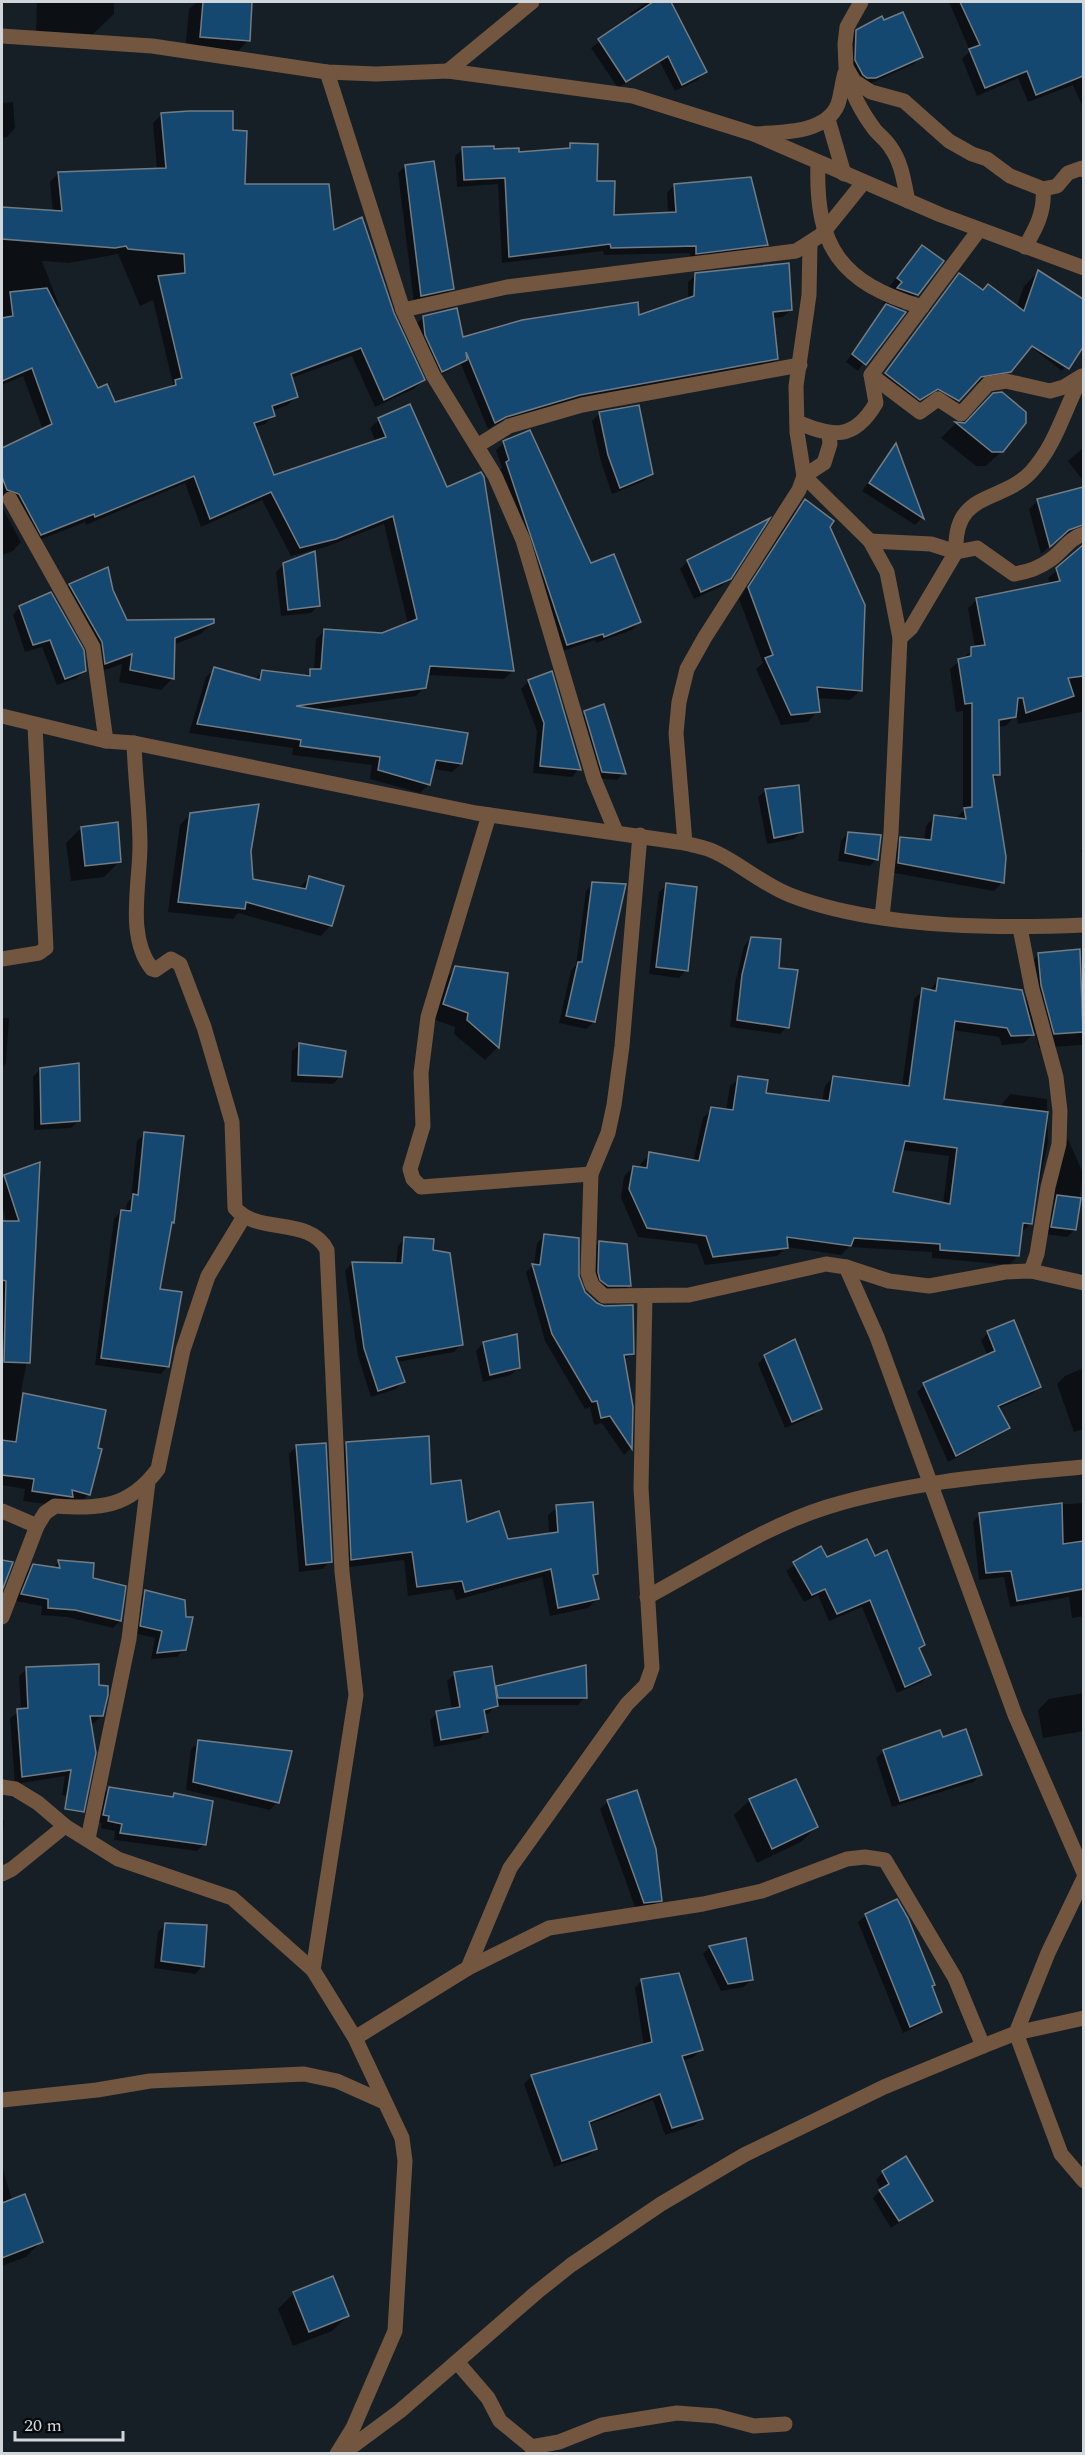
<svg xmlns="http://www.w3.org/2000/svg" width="1085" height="2455" viewBox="0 0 1085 2455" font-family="Spectral,serif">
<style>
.shadow{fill:#0007;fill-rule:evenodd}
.building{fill:#144871;stroke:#727c84;stroke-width:1.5;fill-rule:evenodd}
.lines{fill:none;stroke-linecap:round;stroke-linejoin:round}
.minor{stroke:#725640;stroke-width:15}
</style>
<rect width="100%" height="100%" fill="#171f26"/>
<g class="shadow">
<polygon points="37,2 114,2 114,14 91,36 36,35"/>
<polygon points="197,2 250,2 249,40 234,55 185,52 189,9"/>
<polygon points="647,2 669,2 705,72 698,80 675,91 660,62 618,88 591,48 632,18 630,14"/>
<polygon points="949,2 1051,2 1055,9 1072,2 1084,2 1084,110 1073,85 1028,102 1018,78 977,96 962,59 970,51"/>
<polygon points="882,18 921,57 914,64 867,85 849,68 851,36 859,28"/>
<polygon points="13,102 15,128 7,137 2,138 2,103"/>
<path d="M 161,115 L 231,132 L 243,185 L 333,232 L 392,314 L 423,380 L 414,389 L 375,407 L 352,356 L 291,378 L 297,396 L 288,405 L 272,411 L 274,415 L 265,424 L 254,427 L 273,477 L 376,442 L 370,428 L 379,420 L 409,406 L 513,671 L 504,679 L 427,675 L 425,687 L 416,696 L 317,710 L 461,764 L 452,772 L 433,769 L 429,784 L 420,793 L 370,779 L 372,765 L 292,755 L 293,748 L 189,733 L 206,677 L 215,668 L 254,680 L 262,672 L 304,677 L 314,670 L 316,639 L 325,630 L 383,634 L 408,624 L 384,524 L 326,547 L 291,556 L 262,500 L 201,527 L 185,483 L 86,525 L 85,522 L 32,543 L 10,503 L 2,498 L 2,450 L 43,430 L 23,376 L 2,385 L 2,208 L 53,212 L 50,182 L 58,173 L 157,170 L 153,123 ZM 118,254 L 140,306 L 153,300 L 173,384 L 168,389 L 115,404 L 97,390 L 56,309 L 59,305 L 42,261 L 69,263 Z"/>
<polygon points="571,145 613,216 668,214 667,193 674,185 767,244 759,251 689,260 690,253 604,255 603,251 502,263 498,184 457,187 455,156 463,149 518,153 566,150"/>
<polygon points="405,166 452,288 445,296 414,303 398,173"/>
<polygon points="922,247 917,294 900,311 858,371 846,362 887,305 883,304 888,297 883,294"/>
<polygon points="1038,272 1084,301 1084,345 1062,371 1030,346 1002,379 973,384 951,408 930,396 912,406 878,381 960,275 1013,317 1024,286"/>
<polygon points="696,275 791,310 783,317 772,318 776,359 769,366 571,402 497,424 488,429 461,364 435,378 416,324 424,317 462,338 638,317 688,300 688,282"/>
<polygon points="600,413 651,474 644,481 612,494 601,462 592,421"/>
<polygon points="956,423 965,424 1002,451 986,466 976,466 941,438"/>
<polygon points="530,432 590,565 639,622 632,630 596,643 595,640 560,652 499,470 502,468 496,450 504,443"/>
<polygon points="895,445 922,518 915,525 862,491"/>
<polygon points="1084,447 1084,482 1068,461"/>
<polygon points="1084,488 1084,540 1071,533 1058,539 1041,554 1029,509 1038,500"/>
<polygon points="804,502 828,527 861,690 850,700 816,698 818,711 808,722 781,725 756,669 763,663 739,599 794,512"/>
<polygon points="2,507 21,542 13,551 2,555"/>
<polygon points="1084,547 1084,716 1082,712 1018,724 1016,715 1006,726 998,727 998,775 992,781 1003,882 994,891 889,872 892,848 901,839 924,841 926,826 935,816 956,819 963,811 963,711 956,712 950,669 975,648 968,608 977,599 1050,585 1048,578"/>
<polygon points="688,561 730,578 722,586 694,599 680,569"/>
<polygon points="284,564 318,606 311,613 281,616 276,572"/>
<polygon points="70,585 111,590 126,622 213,622 201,634 173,645 173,678 161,690 119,682 122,664 94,674 90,654 58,597"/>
<polygon points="20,607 85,670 77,678 57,685 42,647 25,652 13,615"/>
<polygon points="529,681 579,769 572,777 533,773 537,731 521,689"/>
<polygon points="585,713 624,773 617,780 595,778 577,720"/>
<polygon points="766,790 802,831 794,839 767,844 758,797"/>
<polygon points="190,814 250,851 251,880 298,889 309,878 331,925 321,936 238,913 233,919 168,912 180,825"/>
<polygon points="81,828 120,861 104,877 71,881 66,843"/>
<polygon points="848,833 877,859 870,866 838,861 841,841"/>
<polygon points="1084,848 1084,864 1081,850"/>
<polygon points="593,883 594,1022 586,1029 559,1023 571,971 576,965 586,891"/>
<polygon points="667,885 686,970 679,978 649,974 659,892"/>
<polygon points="751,938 777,969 787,1027 780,1034 730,1027 735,984 744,946"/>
<path d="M 1079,951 L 1084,991 L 1084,1043 L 1081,1045 L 1039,1048 L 1035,1032 L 1024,1043 L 1002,1045 L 999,1037 L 952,1030 L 943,1098 L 1001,1106 L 1010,1094 L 1047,1099 L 1048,1142 L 1031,1223 L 1022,1232 L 1018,1256 L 1009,1265 L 932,1258 L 932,1252 L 849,1247 L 841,1255 L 787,1247 L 777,1256 L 705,1265 L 697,1244 L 638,1237 L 621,1198 L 624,1176 L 633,1167 L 640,1168 L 641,1163 L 650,1154 L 693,1162 L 703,1118 L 712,1109 L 726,1111 L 730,1086 L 739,1078 L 764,1094 L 822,1102 L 825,1086 L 833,1077 L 902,1086 L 914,999 L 923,990 L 929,991 L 938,980 L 1027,1007 L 1024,969 L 1039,954 ZM 902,1150 L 949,1156 L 943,1204 L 891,1194 Z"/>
<polygon points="456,968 506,975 498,1047 485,1060 454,1034 455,1027 430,1018 442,982"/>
<polygon points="2,1018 9,1018 6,1063 2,1068"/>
<polygon points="300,1044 340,1077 333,1084 291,1082 292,1051"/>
<polygon points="40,1069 78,1121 71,1128 34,1130 33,1077"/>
<polygon points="144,1134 183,1138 172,1222 170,1225 158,1290 168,1366 161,1374 95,1365 114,1219 121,1211 125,1212 127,1203 131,1199 137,1141"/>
<polygon points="1068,1139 1083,1173 1075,1230 1067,1237 1045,1234 1062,1146"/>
<polygon points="38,1164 29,1350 21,1392 105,1411 89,1494 79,1504 62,1506 23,1501 25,1489 2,1485 2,1223 7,1223 2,1207 2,1179"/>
<polygon points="544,1236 577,1276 584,1293 597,1304 633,1353 623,1361 631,1407 631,1448 624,1455 602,1423 594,1425 590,1407 585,1409 545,1341 526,1272 534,1265 537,1243"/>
<polygon points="405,1239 432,1252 461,1344 454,1352 397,1362 403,1382 396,1389 371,1397 358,1356 345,1271 352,1263 396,1265 398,1246"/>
<polygon points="599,1242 629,1285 622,1293 600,1293 591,1280 592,1250"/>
<polygon points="988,1333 1040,1387 1032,1394 998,1409 1008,1427 1000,1435 948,1462 917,1392 924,1385 988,1357 981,1340"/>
<polygon points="483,1343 518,1368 511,1375 483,1382 476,1351"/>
<polygon points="765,1356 821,1408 813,1416 785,1428 758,1364"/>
<polygon points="1084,1368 1084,1429 1074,1432 1057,1384 1065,1376"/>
<polygon points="346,1443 429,1486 465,1524 507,1541 549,1535 548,1515 557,1507 597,1574 592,1578 597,1599 588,1608 550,1616 542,1577 456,1600 453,1589 408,1596 404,1560 343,1568 337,1452"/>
<polygon points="296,1447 330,1561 323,1569 299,1572 289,1454"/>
<polygon points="1084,1503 1084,1616 1072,1618 1069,1597 1010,1607 1004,1577 979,1580 973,1522 980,1514 1033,1508 1036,1506"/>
<polygon points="820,1548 827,1559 923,1644 918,1650 929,1675 922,1682 897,1693 862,1607 829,1621 818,1595 804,1602 786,1571"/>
<polygon points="59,1562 91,1579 120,1621 113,1628 67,1617 41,1615 42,1606 15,1601 26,1574 33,1566 52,1569"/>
<polygon points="145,1592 184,1649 177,1657 151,1659 155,1638 134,1633 138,1599"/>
<polygon points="26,1669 98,1687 102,1715 94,1723 89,1723 79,1799 62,1795 65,1776 15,1784 10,1718 21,1710 19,1676"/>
<polygon points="455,1674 494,1691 497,1687 585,1697 578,1705 496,1705 489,1713 484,1715 487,1732 479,1739 434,1747 430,1720 437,1713 452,1710 447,1681"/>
<polygon points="1084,1693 1084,1731 1043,1738 1038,1710 1049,1699"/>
<polygon points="199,1742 277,1802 270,1810 186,1790 191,1749"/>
<polygon points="884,1751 980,1775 973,1782 892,1807 876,1758"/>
<polygon points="109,1788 171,1798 174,1795 204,1844 197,1851 114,1840 115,1831 101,1828 102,1823 96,1822 102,1796"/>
<polygon points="750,1800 816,1827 801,1842 757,1863 734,1815"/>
<polygon points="608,1802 660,1900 653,1907 636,1910 600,1809"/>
<polygon points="2,1820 4,1820 2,1847"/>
<polygon points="866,1915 933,1985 931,1987 941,2012 933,2019 903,2033 858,1922"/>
<polygon points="166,1924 203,1966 195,1974 154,1968 158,1932"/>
<polygon points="710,1947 752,1979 744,1987 721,1991 703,1954"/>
<polygon points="642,1980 701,2049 694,2057 682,2061 702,2118 694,2126 665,2135 653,2100 588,2125 596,2149 588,2156 554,2167 524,2084 532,2076 644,2046 635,1988"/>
<polygon points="2,2166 12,2200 41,2242 26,2257 2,2266"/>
<polygon points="883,2172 932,2200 891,2228 873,2198 881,2190 876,2180"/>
<polygon points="294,2293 348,2316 332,2331 293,2346 278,2309"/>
</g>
<g class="building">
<polygon points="203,2 252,2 250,41 200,37"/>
<polygon points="653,2 671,2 707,72 682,85 668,56 626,82 598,39"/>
<polygon points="960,2 1083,2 1083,76 1036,95 1027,71 985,88 969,49 980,45"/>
<polygon points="903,12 923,57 876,78 867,78 863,75 855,60 856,30 882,16 884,20"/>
<polygon points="189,111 233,111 233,130 247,131 245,184 329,184 334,230 362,217 394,313 425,380 384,400 361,348 291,374 298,397 272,406 275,416 254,423 274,475 386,437 378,418 410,404 447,487 481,472 484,477 514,671 430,666 426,688 296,706 468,733 462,764 436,760 430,785 378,770 380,757 300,746 301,740 197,724 214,667 260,680 262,670 310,676 310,669 321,669 324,629 382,633 417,619 393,516 336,539 300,548 271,492 210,519 194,476 95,517 94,514 41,535 19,494 7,490 2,477 2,448 52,424 32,368 2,381 2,318 13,316 10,292 47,288 98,388 107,384 115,402 176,385 175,380 182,378 158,276 185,273 184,254 128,249 126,246 115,248 2,239 2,207 62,211 58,172 166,168 161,113"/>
<polygon points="570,143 598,144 597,181 615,181 614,215 676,212 674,184 751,177 768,245 696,254 696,246 611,248 610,244 509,257 505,178 464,180 462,147 494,146 494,149 519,148 519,152 570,148"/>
<polygon points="434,161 454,289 421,296 405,165"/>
<polygon points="922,245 944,261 918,295 897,288 902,282 897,278"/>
<polygon points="789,263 792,310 773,312 778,359 580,395 506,417 495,423 466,352 467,360 442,372 425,335 423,316 457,308 463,337 522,320 638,302 639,315 694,296 695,273"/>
<polygon points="1038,270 1083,299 1083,347 1069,369 1032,346 1011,372 981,377 959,401 938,389 920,400 885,373 959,273 983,290 988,284 1024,311"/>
<polygon points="886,304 906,312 866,365 852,354"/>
<polygon points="1002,392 1026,412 1026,423 1003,452 992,452 955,422 965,423 993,393"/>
<polygon points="639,405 653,474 620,488 608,455 599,412"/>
<polygon points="530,430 591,563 614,554 641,622 604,637 603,634 567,645 506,462 509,460 503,441"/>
<polygon points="896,443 924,519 869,483"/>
<polygon points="1083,487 1083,525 1069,530 1050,547 1037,499"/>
<polygon points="805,499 834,521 830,527 865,605 862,691 817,687 820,712 791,715 765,658 773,655 748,587"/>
<polygon points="770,518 731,579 701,592 687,560"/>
<polygon points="1083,545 1083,676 1068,678 1074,696 1026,713 1023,698 1018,698 1016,717 999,720 1000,775 993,775 1006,857 1004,883 898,863 900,837 931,840 934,815 966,819 964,808 972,807 972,703 965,704 958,659 971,656 971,647 985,645 976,598 1060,581 1056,568"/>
<polygon points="315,551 320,606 288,610 283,563"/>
<polygon points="108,567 113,590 127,620 214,619 214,623 175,638 174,679 130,670 132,654 105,664 102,642 69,584"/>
<polygon points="51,592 84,650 86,671 65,679 50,640 33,645 19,606"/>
<polygon points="552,671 581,770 540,766 544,723 528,680"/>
<polygon points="604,704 626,774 602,772 584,711"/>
<polygon points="799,785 803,832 774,838 765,789"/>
<polygon points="259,804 251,851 253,879 306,889 309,876 344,886 332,926 246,902 245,909 178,902 190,813"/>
<polygon points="118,822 121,862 85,866 81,827"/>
<polygon points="848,832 881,835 878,860 845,853"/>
<polygon points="592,882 626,884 595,1022 566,1016 578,962 582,962"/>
<polygon points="666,883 697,887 688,971 656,967"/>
<polygon points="751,937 781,939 779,968 798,970 789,1028 737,1020 742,975"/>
<polygon points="1080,949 1083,1032 1054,1034 1041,985 1038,953"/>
<polygon points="455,966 508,973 499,1048 467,1020 468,1013 443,1004"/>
<path d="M 938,978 L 1022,990 L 1034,1035 L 1011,1036 L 1007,1028 L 955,1021 L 944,1099 L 1048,1112 L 1032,1224 L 1023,1223 L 1019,1256 L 940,1250 L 940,1244 L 854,1238 L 851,1246 L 787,1237 L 788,1248 L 713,1257 L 706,1236 L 647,1228 L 629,1189 L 633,1166 L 647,1168 L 649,1152 L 699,1161 L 711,1107 L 733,1110 L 738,1076 L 768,1080 L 766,1093 L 829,1101 L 833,1076 L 909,1086 L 922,988 L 936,991 ZM 905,1141 L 957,1148 L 950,1204 L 893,1192 Z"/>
<polygon points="299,1043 346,1051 342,1077 298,1075"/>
<polygon points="79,1063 80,1121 41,1124 40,1068"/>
<polygon points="144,1132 184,1136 174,1223 172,1222 160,1289 182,1292 169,1367 101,1358 121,1210 131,1211 133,1194 138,1195"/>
<polygon points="40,1162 30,1363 4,1362 6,1281 2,1280 2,1221 19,1221 4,1175"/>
<polygon points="1057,1195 1081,1198 1076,1230 1051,1227"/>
<polygon points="544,1234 579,1238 579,1276 585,1292 597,1303 604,1306 633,1305 634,1354 624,1355 633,1407 632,1449 610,1416 601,1418 597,1401 592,1402 552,1334 532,1264 540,1265"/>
<polygon points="404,1237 434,1239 433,1250 450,1253 463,1345 396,1357 405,1382 378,1391 364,1348 352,1262 402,1263"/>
<polygon points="599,1241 627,1244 631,1286 608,1286 600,1280 598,1272"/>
<polygon points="1014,1320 1041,1387 998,1406 1010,1428 956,1456 923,1383 995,1351 987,1331"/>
<polygon points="517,1334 520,1368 490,1375 483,1342"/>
<polygon points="795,1339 822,1409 792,1422 764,1355"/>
<polygon points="23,1393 106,1410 98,1448 102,1449 90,1495 72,1490 73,1497 32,1491 34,1479 2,1475 2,1440 16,1442"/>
<polygon points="429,1436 431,1484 461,1480 467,1522 499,1511 508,1539 558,1532 556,1505 593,1502 598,1574 593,1575 599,1599 558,1608 551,1569 465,1592 462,1581 417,1587 412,1552 351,1560 346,1442"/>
<polygon points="326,1443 332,1562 306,1565 296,1445"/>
<polygon points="1062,1503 1063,1544 1083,1541 1083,1589 1017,1601 1011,1571 986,1573 979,1513"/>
<polygon points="867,1539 875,1556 887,1550 925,1645 919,1648 931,1675 905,1687 870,1600 837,1614 825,1589 812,1595 793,1562 821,1546 827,1557"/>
<polygon points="2,1560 13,1562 2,1591"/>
<polygon points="58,1560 94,1563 93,1578 126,1586 121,1621 75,1610 48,1608 48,1599 21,1594 33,1564 60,1568"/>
<polygon points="145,1590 185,1600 186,1617 193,1617 186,1650 157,1653 162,1631 140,1626"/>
<polygon points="99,1664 99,1685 108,1686 108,1695 103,1716 90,1716 96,1753 84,1812 65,1809 71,1770 22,1777 17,1709 28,1708 26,1667"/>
<polygon points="586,1665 587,1698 498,1698 496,1686"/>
<polygon points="492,1666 498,1706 484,1710 488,1732 441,1740 436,1711 460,1707 454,1672"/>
<polygon points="966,1729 982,1775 900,1801 883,1750 940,1730 943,1737"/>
<polygon points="198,1740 292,1751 279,1803 193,1782"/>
<polygon points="796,1779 818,1827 772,1849 749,1799"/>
<polygon points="109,1787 173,1797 174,1793 213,1801 206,1845 120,1833 122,1824 108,1821 109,1816 103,1815"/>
<polygon points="637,1790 656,1849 662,1901 644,1903 607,1800"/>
<polygon points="897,1899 908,1918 935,1985 932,1986 942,2012 910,2027 865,1914"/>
<polygon points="165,1923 207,1925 204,1967 161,1961"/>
<polygon points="746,1938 753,1980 728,1984 709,1946"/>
<polygon points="679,1973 703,2050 682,2056 703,2119 672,2128 660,2094 589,2122 597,2149 562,2161 531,2075 652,2042 641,1979"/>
<polygon points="906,2156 933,2201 899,2221 879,2190 889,2184 882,2171"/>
<polygon points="25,2194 43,2242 2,2258 2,2203"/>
<polygon points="333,2276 349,2316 309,2332 293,2292"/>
</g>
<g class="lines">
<g class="minor">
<polyline points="861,2 847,27 845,44 846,67 854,81 871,92 904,101 949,141 972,154 987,159 1010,176 1043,189 1057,186 1068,173 1082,168 1084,170"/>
<polyline points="2,36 152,46 327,72 376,74 448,71 633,96 754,134 941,215 1084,268"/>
<polyline points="448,71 532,2"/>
<polyline points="327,72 403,310 433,375 495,476 523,540 594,779 616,832"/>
<path d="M 848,76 C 852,95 863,114 875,130 C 880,136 887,141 891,148 C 902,163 904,183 908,201"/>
<polyline points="828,119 844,174"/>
<path d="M 754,134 C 781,132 826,134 838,104 C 841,95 842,83 845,73"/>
<path d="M 818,163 C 815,246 840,283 922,307"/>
<polyline points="979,230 871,375 920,412 938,399 961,414 988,384 1006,381 1050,391 1064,387 1082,376"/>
<path d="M 1025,247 C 1036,228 1045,212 1043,189"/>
<polyline points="403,310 507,287 796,251 821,235 863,183"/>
<path d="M 1081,378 C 1064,410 1056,445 1031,472 C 1001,504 953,490 956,552 L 977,548 L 1014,574 C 1028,572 1039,568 1050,560 C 1062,552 1070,537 1084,534"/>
<path d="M 797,422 C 832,437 854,441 876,403 L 871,375"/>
<polyline points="829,434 830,444 824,463 804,476 870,541 887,572 900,638 891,833 882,917"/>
<polyline points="477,446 509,426 582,405 800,365"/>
<polyline points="10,499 93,647 106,741"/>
<polyline points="870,541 931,544 956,552 911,628 900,638"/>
<path d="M 2,716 L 106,741 L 134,743 L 476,813 L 685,843 C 694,846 706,847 715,852 C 741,864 762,884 790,895 C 874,928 994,929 1084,925"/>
<path d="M 134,743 C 135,777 140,812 140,846 C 140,883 126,937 152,969 L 155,970 L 171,959 L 180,964 L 204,1027 L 232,1122 L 235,1208 C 257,1235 310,1216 327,1250 L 342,1572 L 356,1695 L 313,1970"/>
<polyline points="489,815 428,1017 421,1073 423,1126 410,1169 413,1179 421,1187 591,1174"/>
<polyline points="640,835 622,1046 614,1105 608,1133 591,1174 588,1273 592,1285 604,1296 689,1295 826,1264 846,1267 877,1337 1015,1715 1084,1873"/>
<polyline points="685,843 676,733 679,702 687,669 705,637 799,490 804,476 797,432 796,386 809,295 810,244"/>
<polyline points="1020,928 1032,989 1056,1077 1060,1111 1059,1144 1048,1187 1037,1254 1031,1271"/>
<polyline points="2,959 39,953 46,948 35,726"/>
<polyline points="846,1267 889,1281 929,1286 1005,1272 1031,1271 1084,1283"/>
<polyline points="2,1511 37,1526"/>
<path d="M 647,1597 C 705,1566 764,1527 827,1507 C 912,1481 996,1475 1084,1467"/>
<path d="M 2,1617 L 37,1526 L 45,1513 L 55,1506 C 100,1509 129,1508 158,1469 L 183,1350 L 208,1276 L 243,1218"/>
<polyline points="2,1787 15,1789 38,1803 65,1826 118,1859 232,1898 313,1970 355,2038 402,2138 405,2161 395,2331 353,2428 337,2454"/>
<polyline points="88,1839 129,1639 148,1482"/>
<polyline points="2,1874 12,1869 65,1826"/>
<polyline points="1084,1878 1048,1953 1016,2033 1061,2154 1084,2181"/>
<polyline points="468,1968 510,1868 627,1704 646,1685 652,1668 641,1488 645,1296"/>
<polyline points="355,2038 468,1968 549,1928 703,1904 762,1891 847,1859 865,1857 885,1860 955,1978 983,2046"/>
<polyline points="2,2100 97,2090 150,2081 304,2074 337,2081 384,2102"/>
<polyline points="457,2362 488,2398 500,2421 538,2452"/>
<polyline points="531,2447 559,2442 602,2425 677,2413 716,2416 754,2426 785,2424"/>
<polyline points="342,2454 400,2411 537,2292 571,2265 661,2204 744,2155 884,2087 983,2046 1016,2033 1084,2018"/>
</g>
</g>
<rect width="1085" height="2455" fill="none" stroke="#d1d6db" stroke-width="6"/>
<path d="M15 2431v9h108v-9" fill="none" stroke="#d1d6db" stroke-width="3"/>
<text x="24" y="2431" font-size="18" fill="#d1d6db" stroke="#06090c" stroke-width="4.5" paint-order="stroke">20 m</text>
</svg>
